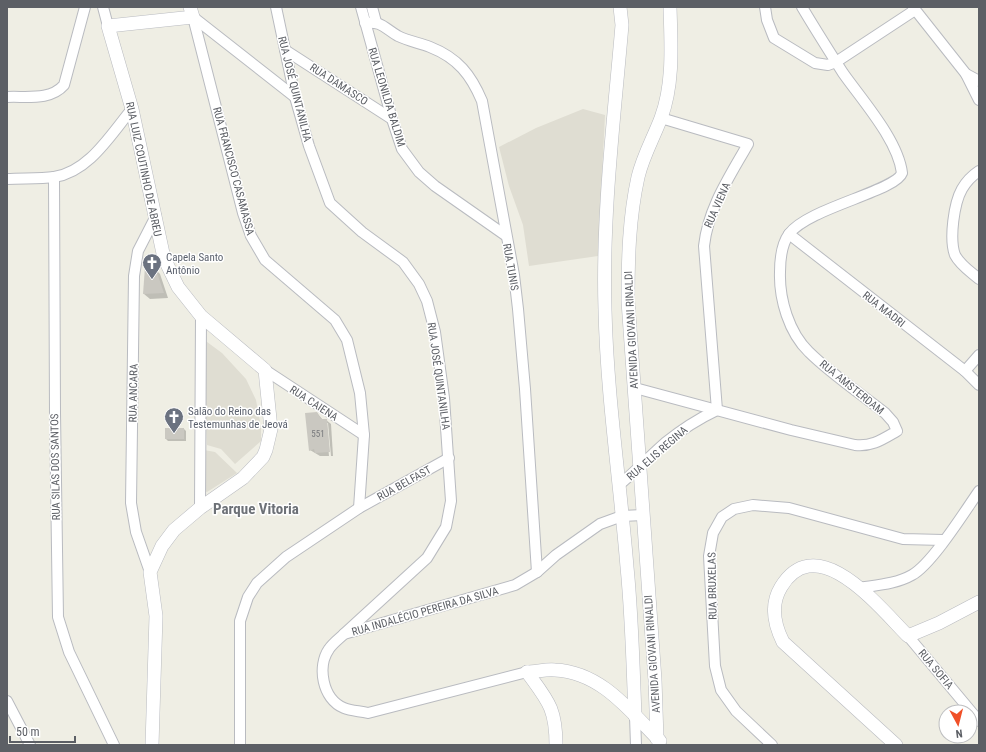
<svg xmlns="http://www.w3.org/2000/svg" width="986" height="752" viewBox="0 0 986 752" font-family="'Roboto Condensed',sans-serif">
<style>
.education{fill:#dfddd2}
.shadow{fill:#0003}
.building{fill:#cac8c1}
.lines{fill:none;stroke-linecap:round;stroke-linejoin:round}
.minor-casing{stroke:#b9bbc0;stroke-width:12}
.tertiary-casing{stroke:#b9bbc0;stroke-width:14}
.minor{stroke:#fff;stroke-width:10}
.tertiary{stroke:#fff;stroke-width:13}
.labels{text-anchor:middle;stroke-width:3;stroke-linejoin:round;paint-order:stroke}
.number-label{font-size:9px;fill:#78797c}
.street-label{font-size:11px;fill:#5c5f65;stroke:#fff}
.worship-label{font-size:11px;fill:#5b616d;stroke:#fff;text-anchor:start}
.district-label{font-size:15px;font-weight:bold;fill:#6d7177;stroke:#fff}
</style>
<rect width="100%" height="100%" fill="#efeee4"/>
<g class="education">
<polygon points="583,109 605,115 598,256 529,266 523,225 509,186 499,147 536,128"/>
<polygon points="203,339 222,353 246,379 256,400 261,427 261,441 235,464 221,449 207,445"/>
<polygon points="204,450 215,452 237,473 207,492 203,490"/>
</g>
<g class="shadow">
<polygon points="146,268 154,268 160,274 168,298 150,299 144,294"/>
<polygon points="317,413 323,420 326,420 331,424 333,456 331,456 328,423 326,423 329,456 320,456 310,450"/>
<polygon points="184,429 186,431 186,441 168,441 166,439"/>
</g>
<g class="building">
<polygon points="145,267 155,267 164,293 143,294"/>
<polygon points="317,412 321,419 327,419 330,452 315,453 314,449 309,451 305,413"/>
<rect x="165" y="428" width="19" height="11"/>
</g>
<g class="lines">
<defs>
<g id="minor">
<polyline points="103,7 108,26"/>
<polyline points="276,7 295,97 309,146 330,203 362,232 403,262 419,284 427,301 435,332 444,398 451,501 446,527 427,558 344,634"/>
<polyline points="361,7 392,119 402,149 419,172 435,186 505,235"/>
<polyline points="372,7 376,22"/>
<polyline points="765,7 767,20 774,38 815,63 828,65 836,62 915,10"/>
<polyline points="913,7 966,74 979,81"/>
<polyline points="193,17 243,213 251,236 265,260 335,320 347,340 360,393 364,435 359,508"/>
<polyline points="193,17 295,97"/>
<path d="M 365,23 C 382,21 384,28 398,36 C 408,41 420,43 430,47 C 458,58 471,75 482,101 L 514,275 L 518,309 L 525,389 L 537,572"/>
<polyline points="285,50 392,119"/>
<polyline points="966,74 979,100"/>
<path d="M 7,97 C 26,96 50,101 64,85 L 85,7"/>
<path d="M 661,118 L 748,144 C 730,176 708,208 704,246 L 717,410"/>
<path d="M 979,171 C 973,175 966,182 962,189 C 954,203 949,239 955,255 C 960,265 971,272 979,279"/>
<polyline points="54,177 55,413 58,617 69,652 114,745"/>
<path d="M 7,179 C 22,178 39,179 54,177 C 89,172 111,134 132,109"/>
<polyline points="789,234 965,371 979,385"/>
<polyline points="265,370 364,435"/>
<polyline points="965,371 979,355"/>
<path d="M 635,388 L 791,430 L 855,445 C 872,447 883,439 897,431 L 893,422 L 885,413 C 861,394 830,373 809,352 C 789,333 779,299 780,272 C 780,259 781,245 789,234 C 808,208 896,191 902,173 C 898,140 862,100 843,73 C 829,51 815,29 802,7"/>
<path d="M 619,485 C 635,472 649,457 665,443 C 681,430 698,419 717,410"/>
<polyline points="200,508 201,316"/>
<polyline points="150,572 136,532 131,503 134,276 138,251 156,216"/>
<path d="M 859,588 C 878,585 896,584 912,575 C 932,564 965,511 979,491"/>
<polyline points="908,636 979,721"/>
<path d="M 527,672 L 368,713 C 360,711 351,711 344,708 C 322,699 317,666 329,649 C 333,643 340,638 344,634 L 515,585 L 537,572 L 556,555 L 600,524 L 622,516 L 643,515"/>
<polyline points="7,701 30,745"/>
<polyline points="635,716 636,745"/>
<polyline points="240,745 240,621 248,597 257,583 286,557 359,508 449,458"/>
<polyline points="772,745 736,711 721,690 715,666 709,556 713,533 722,517 734,509 753,505 789,508 903,539 943,540"/>
</g>
<g id="tertiary">
<path d="M 620,7 L 622,25 C 614,119 602,215 605,310 C 607,396 620,481 627,567 C 632,617 633,666 635,716"/>
<path d="M 527,672 C 536,672 546,669 555,670 C 601,672 630,711 660,741"/>
<path d="M 527,672 C 548,701 556,708 556,745"/>
<path d="M 657,739 L 655,680 L 628,301 C 628,259 629,218 638,177 C 643,156 653,139 661,118 C 674,83 671,44 670,7"/>
<polyline points="152,745 156,616 150,572 162,546 174,530 200,508 243,478 263,457 266,450 271,429 265,370 201,316 178,287 164,258 132,109 108,26 193,17 190,7"/>
<path d="M 896,745 L 783,642 C 774,624 770,605 781,587 C 817,528 880,608 908,636 L 939,623 L 979,602"/>
</g>
</defs>
<use href="#minor" class="minor-casing"/>
<use href="#tertiary" class="tertiary-casing"/>
<use href="#minor" class="minor"/>
<use href="#tertiary" class="tertiary"/>
</g>
<defs>
<symbol id="church-pin" viewBox="-11 -11 22 30"><path d="M0 17L-7.5 6A9.5 9.5 0 1 1 7.5 6Z" fill="#6b7280" stroke="#fff"/><path d="M-1.2-6h2.4v3.5h3.3v2.4h-3.3V6h-2.4V-.1h-3.3v-2.4h3.3Z" fill="#fff"/></symbol>
</defs>
<g fill-rule="evenodd">
<use href="#church-pin" x="141" y="252" width="22" height="30"/>
<use href="#church-pin" x="163" y="406" width="22" height="30"/>
</g>
<g class="labels">
<g class="number-label">
<text x="318" y="437">551</text>
</g>
<g class="street-label">
<text transform="translate(339 84) rotate(33)" y="4">RUA DAMASCO</text>
<text transform="translate(295 89) rotate(76)" y="4">RUA JOSÉ QUINTANILHA</text>
<text transform="translate(387 97) rotate(73)" y="4">RUA LEONILDA BALDIM</text>
<text transform="translate(144 169) rotate(78)" y="4">RUA LUIZ COUTINHO DE ABREU</text>
<text transform="translate(234 171) rotate(75)" y="4">RUA FRANCISCO CASAMASSA</text>
<text transform="translate(717 205) rotate(-66)" y="4">RUA VIENA</text>
<text transform="translate(511 267) rotate(80)" y="4">RUA TUNIS</text>
<text transform="translate(884 309) rotate(38)" y="4">RUA MADRI</text>
<text transform="translate(631 330) rotate(-93)" y="4">AVENIDA GIOVANI RINALDI</text>
<text transform="translate(439 376) rotate(82)" y="4">RUA JOSÉ QUINTANILHA</text>
<text transform="translate(852 387) rotate(39)" y="4">RUA AMSTERDAM</text>
<text transform="translate(133 393) rotate(-89)" y="4">RUA ANCARA</text>
<text transform="translate(314 403) rotate(33)" y="4">RUA CAIENA</text>
<text transform="translate(657 453) rotate(-41)" y="4">RUA ELIS REGINA</text>
<text transform="translate(55 467) rotate(-91)" y="4">RUA SILAS DOS SANTOS</text>
<text transform="translate(404 483) rotate(-29)" y="4">RUA BELFAST</text>
<text transform="translate(712 586) rotate(-91)" y="4">RUA BRUXELAS</text>
<text transform="translate(425 611) rotate(-16)" y="4">RUA INDALÉCIO PEREIRA DA SILVA</text>
<text transform="translate(652 654) rotate(-94)" y="4">AVENIDA GIOVANI RINALDI</text>
<text transform="translate(936 669) rotate(50)" y="4">RUA SOFIA</text>
</g>
<g class="worship-label">
<text x="166" y="261">Capela Santo<tspan x="166" dy="13">Antônio</tspan></text>
<text x="188" y="415">Salão do Reino das<tspan x="188" dy="13">Testemunhas de Jeová</tspan></text>
</g>
<g class="district-label">
<text x="256" y="514">Parque Vitoria</text>
</g>
</g>
<rect width="986" height="752" fill="none" stroke="#5c5f65" stroke-width="16"/>
<g transform="translate(958 724) rotate(173)"><circle r="19" fill="#ffffff" stroke="#bebfc1"/>
<path d="M0-3L7 15L0 10L-7 15Z" fill="#f05028"/>
<text y="-6" font-size="11" font-weight="bold" text-anchor="middle" fill="#5c5f65">N</text>
</g>
<path d="M10 736v6h65v-6" fill="none" stroke="#5c5f65" stroke-width="2"/>
<text x="16" y="736" font-size="12" fill="#5c5f65" stroke="#ffffff" stroke-width="3" paint-order="stroke">50 m</text>
</svg>
